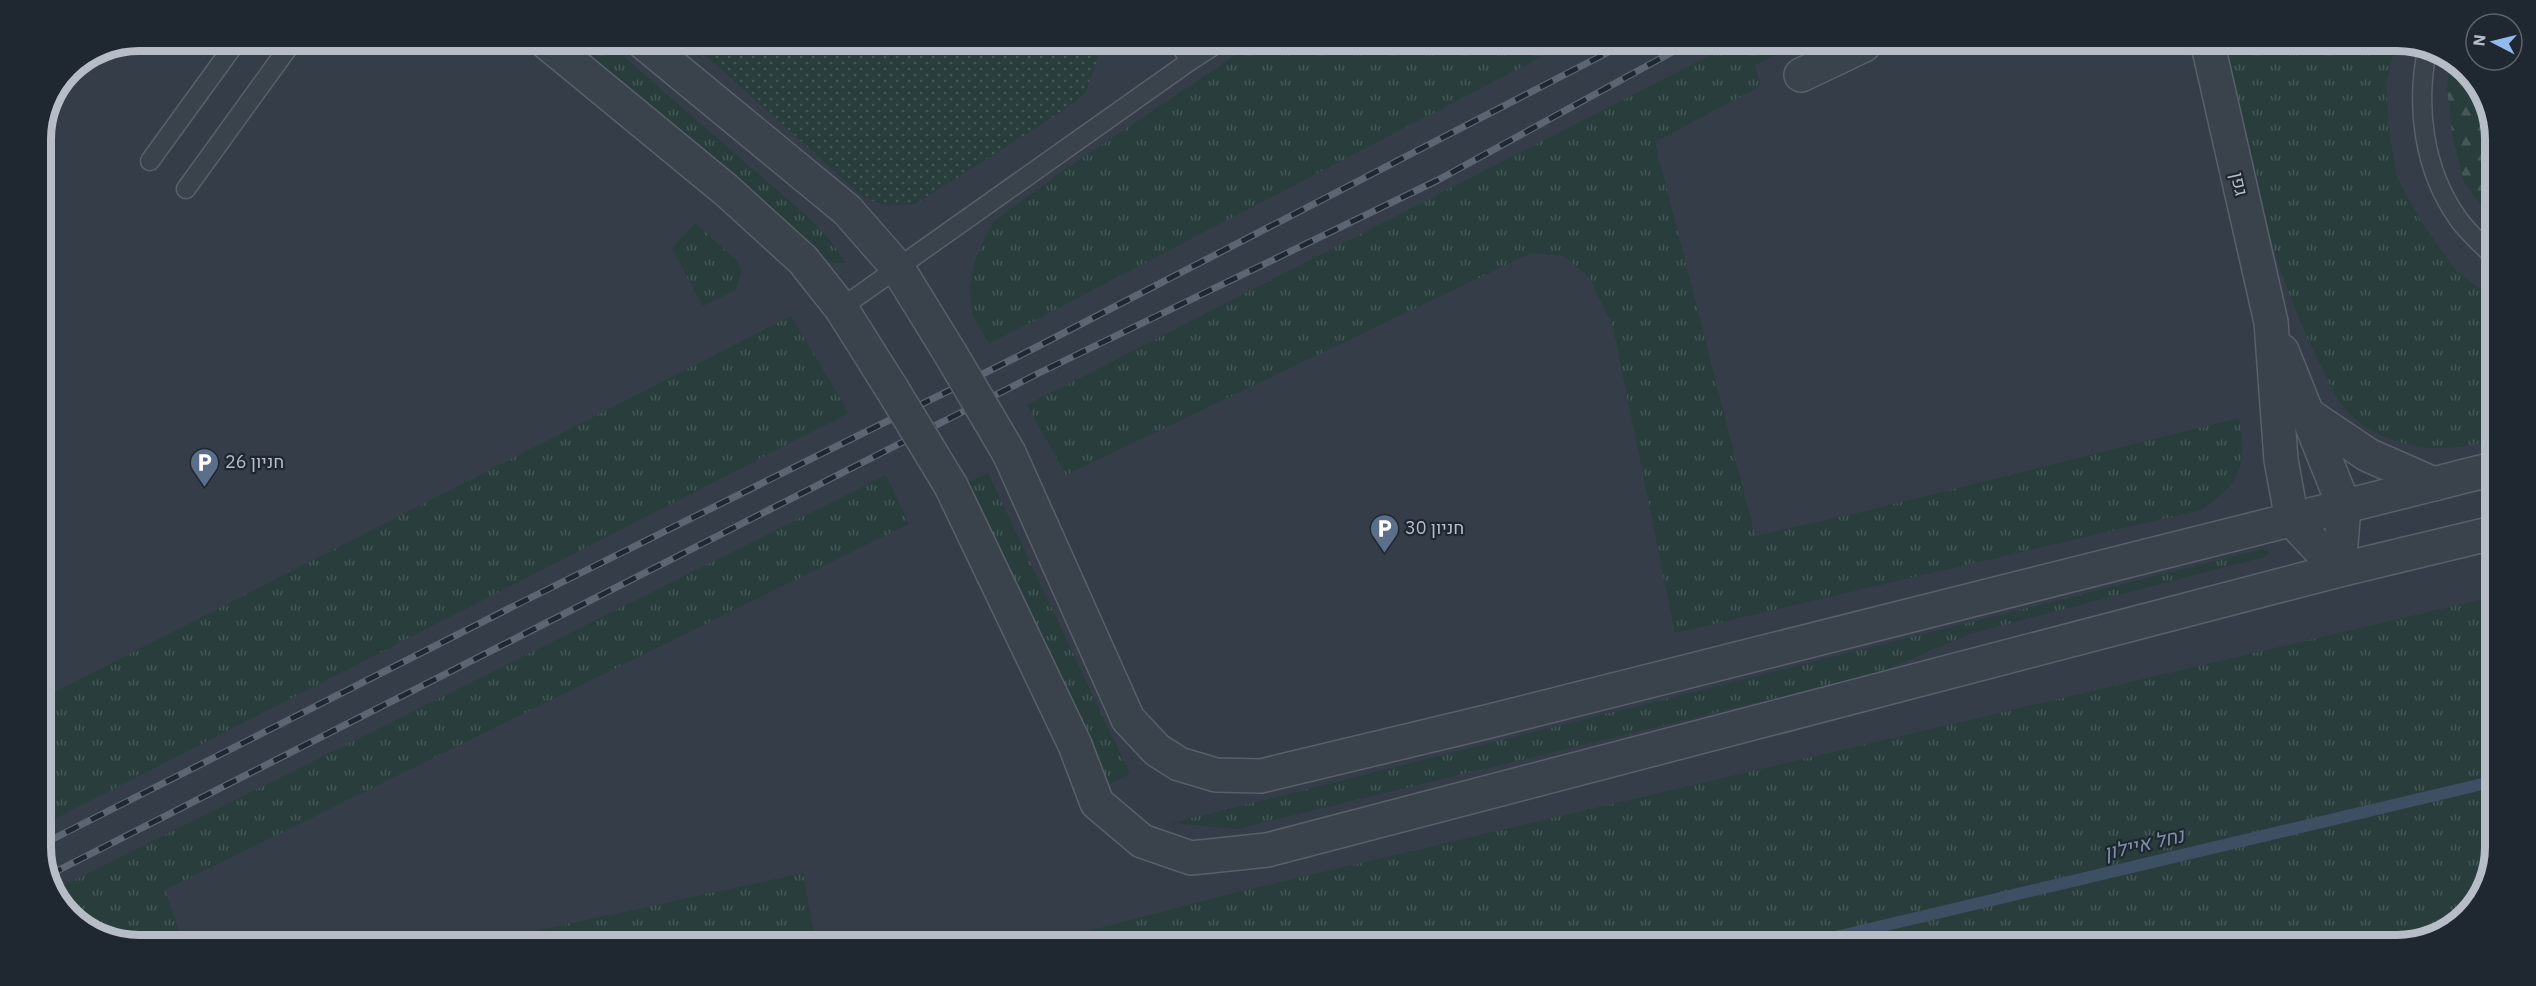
<svg xmlns="http://www.w3.org/2000/svg" width="2536" height="986" viewBox="0 0 2536 986" font-family="'IBM Plex Sans',Heebo,sans-serif">
<style>
.airport{fill:#343d48}
.grass{fill:url(#grass-tufts)}
.forest{fill:url(#forest-firs)}
.garden{fill:url(#garden-dots)}
.lines{fill:none;stroke-linecap:round;stroke-linejoin:round}
.stream{stroke:#3d4f62;stroke-width:12}
.service-casing{stroke:#58606a;stroke-width:21}
.minor-casing{stroke:#58606a;stroke-width:36}
.service{stroke:#3a424c;stroke-width:18}
.minor{stroke:#3a424c;stroke-width:33}
.rail-casing{stroke:#5c6672;stroke-width:7}
.rail{stroke:#1f2731;stroke-width:4.5;stroke-dasharray:14;stroke-linecap:butt}
.minor-bridge-casing{stroke:#58606a;stroke-width:36;stroke-linecap:butt}
.minor-bridge{stroke:#3a424c;stroke-width:33}
.labels{text-anchor:middle;stroke-width:4.5;stroke-linejoin:round;paint-order:stroke}
.street-label{font-size:18px;fill:#b6bdc7;stroke:#1f2731}
.poi-label{font-size:18px;fill:#b6bdc7;stroke:#1f2731;text-anchor:start}
.water-label{font-size:20px;font-style:italic;fill:#798fa7;stroke:#1f2731}
.rim{fill:none;stroke:#b6bdc7;stroke-width:8}
</style>
<defs>
<pattern id="grass-tufts" width="24" height="20" patternUnits="userSpaceOnUse" patternTransform="scale(1.5)"><rect width="24" height="20" fill="#293d3d"/><path d="M3 7l-1-3M5 7V3M7 7l1-3M15 17l-1-3M17 17v-4M19 17l1-3" fill="none" stroke="#465758"/></pattern>
<pattern id="forest-firs" width="22" height="20" patternUnits="userSpaceOnUse" patternTransform="scale(1.5)"><rect width="22" height="20" fill="#293d3d"/><path d="M5 1l3.5 6h-7zM16 11l3.5 6h-7z" fill="#465758"/></pattern>
<pattern id="garden-dots" width="8" height="8" patternUnits="userSpaceOnUse" patternTransform="scale(1.5)"><rect width="8" height="8" fill="#293d3d"/><path d="M2 2h.1M6 6h.1" fill="none" stroke="#465758" stroke-width="1.8" stroke-linecap="round"/></pattern>
</defs>
<rect width="100%" height="100%" fill="#26303b"/>
<polygon class="airport" points="139,41 2429,46 2475,79 2495,133 2491,685 1367,943 107,940 61,907 41,853 41,133 70,69"/>
<g class="grass">
<polygon points="556,41 607,42 809,218 830,240 846,263 835,263 818,254"/>
<polygon points="1254,43 1566,44 989,344 973,316 969,288 976,257 993,222 1064,170"/>
<path d="M 1732,44 L 1799,44 L 1755,65 L 1761,86 L 1655,142 L 1755,536 L 1866,511 L 2239,418 C 2247,467 2242,482 2201,510 L 1675,633 L 1613,327 L 1589,277 L 1563,256 L 1531,253 L 1066,475 L 1027,405 Z"/>
<path d="M 2221,45 L 2395,46 L 2386,83 L 2389,130 L 2397,177 L 2420,220 L 2456,271 L 2494,299 L 2493,441 C 2444,451 2412,454 2366,427 C 2344,415 2331,388 2321,366 C 2270,265 2246,155 2221,45 Z"/>
<polygon points="695,223 736,260 741,271 736,290 703,306 672,249"/>
<polygon points="791,316 849,413 41,826 41,699"/>
<polygon points="988,473 1130,774 1106,786 964,484"/>
<polygon points="886,475 909,524 165,890 182,940 107,940 61,907 55,890"/>
<polygon points="2267,548 2269,554 2264,557 1973,633 1878,673 1237,829 1172,823"/>
<polygon points="2492,597 2490,879 2457,925 2397,945 1046,942 1234,893"/>
<polygon points="803,873 816,942 490,941"/>
</g>
<polygon class="forest" points="2450,61 2475,79 2495,133 2495,225 2464,182 2452,134 2447,89"/>
<polygon class="garden" points="691,42 868,42 888,58 901,42 1100,43 1096,63 1086,92 1063,111 915,204 887,206 863,197"/>
<g class="lines">
<polyline class="stream" points="1806,944 2491,782"/>
<defs>
<g id="service">
<polyline points="1179,43 1190,61"/>
<path d="M 2428,46 C 2415,105 2423,170 2459,220 C 2468,233 2483,245 2494,257"/>
<polyline points="150,161 237,41"/>
<polyline points="186,189 293,41"/>
<polyline points="841,308 1190,61 1218,43"/>
</g>
<g id="minor">
<polyline points="545,41 726,190 803,260 841,308 892,389"/>
<polyline points="643,42 847,210 897,267 950,353"/>
<polyline points="2208,45 2271,322 2281,460 2292,520 2339,570"/>
<polyline points="1801,75 1864,45"/>
<polyline points="2282,351 2344,506 2339,570"/>
<polyline points="2307,414 2368,455 2434,484"/>
<polyline points="1009,453 1128,719 1157,750 1179,764 1216,775 1261,776 1486,722 2493,469"/>
<polyline points="951,486 1075,745 1097,803 1142,841 1191,858 1267,850 2339,570 2493,533"/>
</g>
</defs>
<use href="#service" class="service-casing"/>
<use href="#minor" class="minor-casing"/>
<use href="#service" class="service"/>
<use href="#minor" class="minor"/>
<defs>
<g id="rail">
<polyline points="41,845 516,605 1021,355 1624,44"/>
<polyline points="49,875 1039,373 1438,180 1687,44"/>
</g>
</defs>
<use href="#rail" class="rail-casing"/>
<use href="#rail" class="rail"/>
<defs>
<g id="minor-bridge">
<polyline points="950,353 1009,453"/>
<polyline points="892,389 951,486"/>
</g>
</defs>
<use href="#minor-bridge" class="minor-bridge-casing"/>
<use href="#minor-bridge" class="minor-bridge"/>
</g>
<defs>
<symbol id="parking-pin" viewBox="-11 -11 22 30"><path d="M0 17L-7.5 6A9.5 9.5 0 1 1 7.5 6Z" fill="#5c6f8a" stroke="#1f2731"/><path d="M-3.5-5.5H1a3.5 3.5 0 0 1 0 7H-1V5.5H-3.5ZM-1-3.4V-.6H.8a1.4 1.4 0 0 0 0-2.8Z" fill="#fff"/></symbol>
</defs>
<g fill-rule="evenodd">
<use href="#parking-pin" x="188" y="446" width="33" height="45"/>
<use href="#parking-pin" x="1368" y="512" width="33" height="45"/>
</g>
<g class="labels">
<g class="street-label">
<text transform="translate(2239 184) rotate(77)" y="6">גפן</text>
</g>
<g class="poi-label">
<text x="225" y="468">חניון 26</text>
<text x="1405" y="534">חניון 30</text>
</g>
<g class="water-label">
<text transform="translate(2144 844) rotate(-13)" y="7">נחל איילון</text>
</g>
</g>
<path d="M0 0H2536V986H0ZM139 51H2397A88 88 0 0 1 2485 139V847A88 88 0 0 1 2397 935H139A88 88 0 0 1 51 847V139A88 88 0 0 1 139 51Z" fill="#1f2731" fill-rule="evenodd"/>
<path class="rim" d="M139 51H2397A88 88 0 0 1 2485 139V847A88 88 0 0 1 2397 935H139A88 88 0 0 1 51 847V139A88 88 0 0 1 139 51Z"/>
<g transform="translate(2494 42) rotate(277)"><circle r="28" fill="#1f2731" stroke="#5b636d" stroke-width="1.5"/>
<path d="M0-4.5L10 22L0 15L-10 22Z" fill="#93baee"/>
<text y="-9" font-size="16" font-weight="bold" text-anchor="middle" fill="#b6bdc7">N</text>
</g>
</svg>
